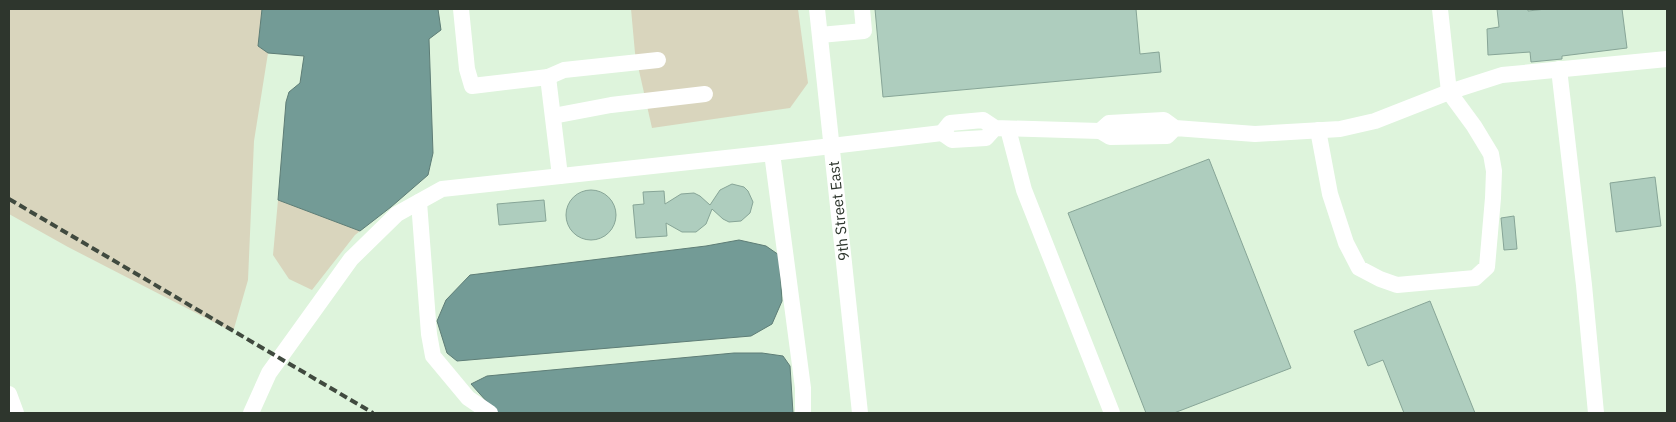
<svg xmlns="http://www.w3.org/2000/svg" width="1676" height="422" viewBox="0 0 1676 422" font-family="'IBM Plex Sans',sans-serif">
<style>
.green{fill:#d9d5bd}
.water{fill:#739b96;stroke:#5e7d76}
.building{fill:#aecdbe;stroke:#87a597}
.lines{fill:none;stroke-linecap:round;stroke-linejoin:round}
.minor{stroke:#fff;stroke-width:16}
.rail{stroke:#404a3f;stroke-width:4;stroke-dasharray:8 4;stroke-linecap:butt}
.labels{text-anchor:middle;stroke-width:4;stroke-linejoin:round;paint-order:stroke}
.street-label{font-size:15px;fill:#2e362d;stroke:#fff}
</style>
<rect width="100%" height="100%" fill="#def4dc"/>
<g class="green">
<polygon points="9,9 262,9 258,46 268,53 254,141 248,280 233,332 68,247 9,214"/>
<polygon points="631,9 798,9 808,83 790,108 652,128 635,53"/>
<polygon points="278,200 360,231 355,235 312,290 289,279 273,255"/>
</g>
<g class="water">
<polygon points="262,9 438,9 441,30 429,39 433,153 428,175 391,207 360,231 278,200 286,102 289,92 300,83 304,56 268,53 258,46"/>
<polygon points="739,240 766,246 779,255 782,301 772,324 751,336 457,361 447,353 437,321 446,300 470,275 706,246"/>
<polygon points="734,353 762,353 783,356 790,366 793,413 497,413 471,384 487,376"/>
</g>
<g class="building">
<polygon points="875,9 1136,9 1140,54 1159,52 1161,72 883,97"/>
<polygon points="1497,9 1528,9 1528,11 1546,9 1622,9 1627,48 1562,56 1562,59 1531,62 1530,52 1488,55 1487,29 1499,27"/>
<polygon points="1209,159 1291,368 1174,413 1146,413 1068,213"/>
<polygon points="1655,177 1661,226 1616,232 1610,183"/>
<polygon points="732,184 744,187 748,191 753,202 750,213 741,221 729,222 723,219 712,209 706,224 696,232 682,232 666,223 667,236 636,238 633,205 644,204 643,192 664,191 665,204 681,194 694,193 700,196 710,205 720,190"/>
<circle cx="591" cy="215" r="25"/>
<polygon points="544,200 546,221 499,225 497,204"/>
<polygon points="1514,216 1517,249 1504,250 1501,218"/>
<polygon points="1430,301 1475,413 1404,413 1383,360 1368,366 1354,331"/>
</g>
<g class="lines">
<g class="minor">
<polyline points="461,9 467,69 472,86 548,77 560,176"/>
<polyline points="817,9 860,413"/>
<polyline points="820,35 864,31 862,9"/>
<polyline points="1559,69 1584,285 1596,413"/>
<polyline points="548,77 564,70 658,60"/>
<polyline points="553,116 611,105 705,94"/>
<polyline points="995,128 986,138 952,140 942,133 950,123 983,120 995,128 1100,131"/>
<polyline points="1175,128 1167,136 1110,137 1100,131 1109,123 1164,120 1175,128 1255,134 1340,129 1375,121 1449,92 1502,75 1667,59"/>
<polyline points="1008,129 1024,190 1112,413"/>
<polyline points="1318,130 1330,194 1346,243 1359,268 1380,279 1397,285 1475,278 1487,267 1493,198 1494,171 1491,154 1474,126 1449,92 1440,9"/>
<polyline points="772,153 803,388 803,413"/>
<polyline points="419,202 429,334 433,356 468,398 490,413"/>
<polyline points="9,394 16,413"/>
<polyline points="251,413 269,373 351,259 397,214 442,189 772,153 942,133"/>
</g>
<polyline class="rail" points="9,199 373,413"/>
</g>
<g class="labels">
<g class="street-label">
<text transform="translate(839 211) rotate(-96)" y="5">9th Street East</text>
</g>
</g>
<rect width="1676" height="422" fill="none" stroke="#2e362d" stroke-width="20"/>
</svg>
